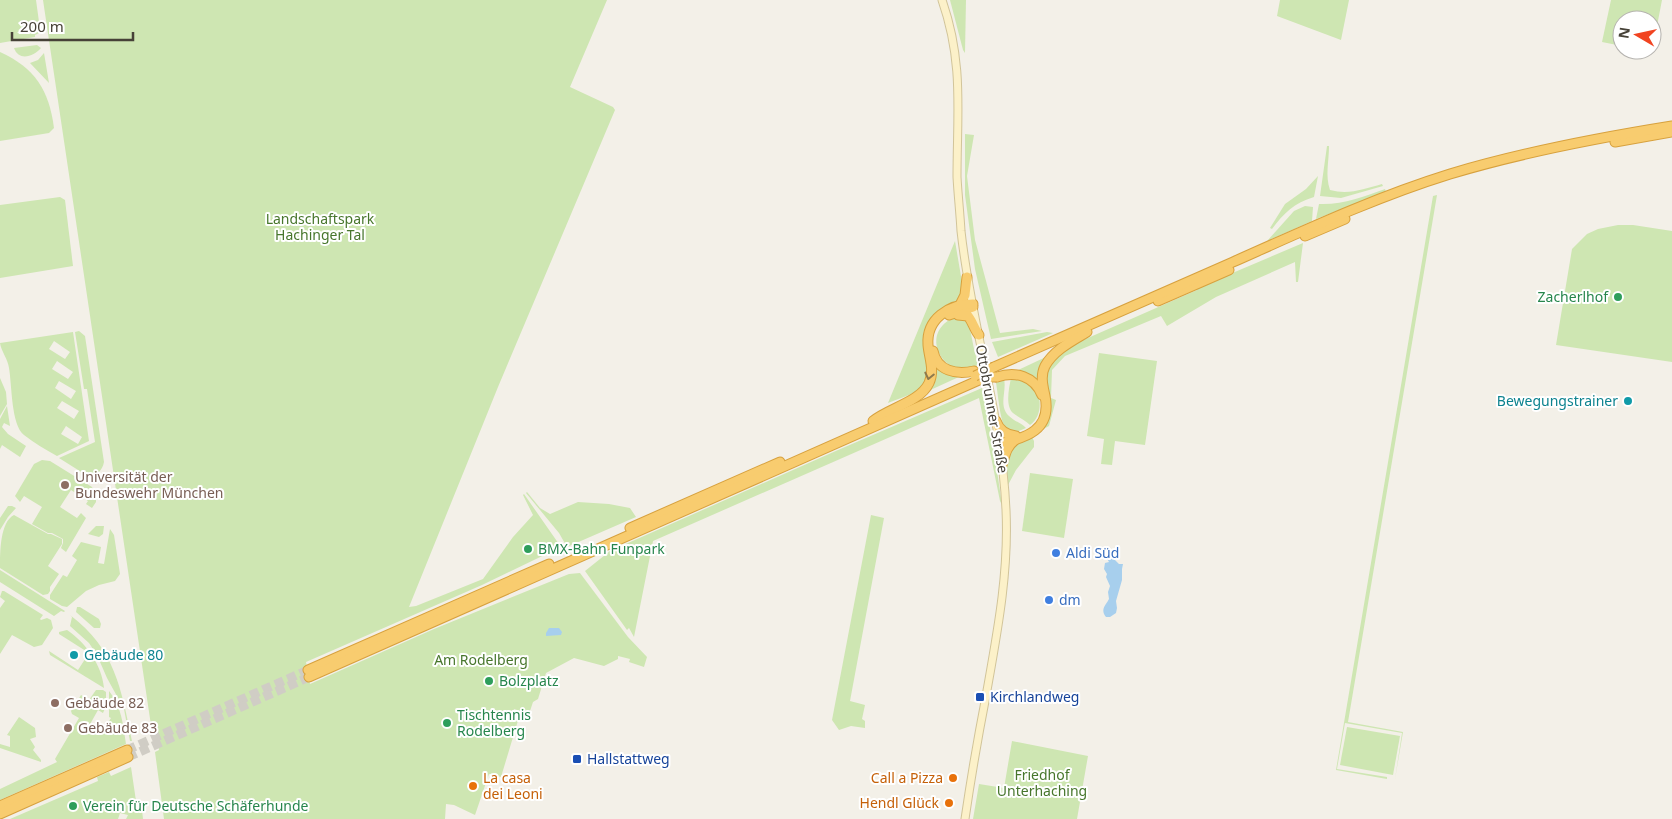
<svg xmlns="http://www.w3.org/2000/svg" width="1672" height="819" viewBox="0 0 1672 819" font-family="'Noto Sans',sans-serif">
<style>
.green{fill:#cee6b2;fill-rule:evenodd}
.water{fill:#a7cfed}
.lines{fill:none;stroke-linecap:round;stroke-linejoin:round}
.motorway-tunnel{stroke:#d0cdc5;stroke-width:9;stroke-dasharray:9 4.5;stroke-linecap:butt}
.secondary-casing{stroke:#d1c499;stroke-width:9}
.motorway-casing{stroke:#d7a13e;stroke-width:11}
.secondary{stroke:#fcf1c9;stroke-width:7}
.motorway{stroke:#f8cc6f;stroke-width:9}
.motorway-bridge-casing{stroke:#d7a13e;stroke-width:11;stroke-linecap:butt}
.motorway-bridge{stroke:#f8cc6f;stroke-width:9}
.oneway{stroke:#8d794d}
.leisure-dot{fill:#2e9e5b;stroke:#fff;stroke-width:2}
.culture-dot{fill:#0f9aa8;stroke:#fff;stroke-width:2}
.education-dot{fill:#8d6e63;stroke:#fff;stroke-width:2}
.shop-dot{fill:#3f7fe0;stroke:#fff;stroke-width:2}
.transit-dot{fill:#1a4fb4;stroke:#fff;stroke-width:2}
.food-dot{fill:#e8710a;stroke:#fff;stroke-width:2}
.labels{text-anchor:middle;stroke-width:4;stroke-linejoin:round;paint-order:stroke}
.park-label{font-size:14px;fill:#47762c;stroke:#fff}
.leisure-label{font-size:14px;fill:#27864d;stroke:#fff;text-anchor:start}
.culture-label{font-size:14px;fill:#0d838f;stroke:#fff;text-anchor:end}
.street-label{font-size:14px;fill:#464137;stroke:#fff}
.education-label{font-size:14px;fill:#785e54;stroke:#fff;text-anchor:start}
.shop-label{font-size:14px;fill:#366cbe;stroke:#fff;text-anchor:start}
.transit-label{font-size:14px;fill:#164399;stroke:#fff;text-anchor:start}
.food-label{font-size:14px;fill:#c56008;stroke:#fff;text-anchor:end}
</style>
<rect width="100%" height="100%" fill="#f3f0e8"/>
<g class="green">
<polygon points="0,0 36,0 40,29 39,33 35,35 35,37 0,43"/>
<polygon points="43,0 607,0 570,87 613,107 615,110 498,387 409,607 416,606 483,579 513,537 533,515 523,495 524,494 561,547 482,585 306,662 310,684 434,629 569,574 580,573 628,637 647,657 644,667 629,662 630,659 618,656 618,659 604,666 574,658 546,673 538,699 533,702 529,714 514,709 513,712 520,714 501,777 489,774 475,815 454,805 446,804 445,819 164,819 155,752 159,750 155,730 152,732"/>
<polygon points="950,0 966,0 965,53 963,50"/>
<polygon points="1280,0 1349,0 1341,40 1277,16"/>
<polygon points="1611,0 1662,0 1652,52 1642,50 1652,50 1652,20 1622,20 1622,46 1602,42"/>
<path d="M 37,45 L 41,48 C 34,56 19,62 14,48 Z"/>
<path d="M 0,52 C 35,68 49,90 54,128 L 49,133 L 0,141 Z"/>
<polygon points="44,53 49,83 30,63 38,60"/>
<polygon points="965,134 974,135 967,176 975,240 1000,333 1033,329 1042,331 991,339 975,269 965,195"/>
<path d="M 1327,146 L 1329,146 C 1329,162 1325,175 1330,190 C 1349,195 1364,189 1382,184 L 1383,186 L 1341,198 L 1320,196 Z"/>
<path d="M 1318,176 L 1314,197 C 1294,203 1284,213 1272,229 L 1270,228 L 1285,204 L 1306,189 Z"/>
<path d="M 1385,189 L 1386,192 L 1316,219 L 1319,204 C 1343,205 1363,197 1385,189 Z"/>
<polygon points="1437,195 1348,722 1403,732 1395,779 1402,733 1345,723 1337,769 1387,777 1387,779 1336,770 1433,196"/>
<polygon points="60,197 65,200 73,266 0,278 0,205"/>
<polygon points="1305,206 1313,207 1312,221 1267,241 1294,211"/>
<polygon points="1618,225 1633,225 1672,231 1672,362 1556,345 1572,249 1587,234 1598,229"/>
<path d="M 955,241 L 963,288 L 961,299 L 929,324 C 929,344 934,378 917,391 C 908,396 897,399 888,403 Z"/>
<polygon points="1303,243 1298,282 1296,282 1295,262 1216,297 1167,326 1161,316 1065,356 1052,370 1051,398 1056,400 1049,426 1038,432 1043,424 1044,385 1050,361 1072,345 1197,290 1197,288"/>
<path d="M 955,317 L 966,318 C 973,333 972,350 979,364 C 951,387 913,335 955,317 Z"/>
<path d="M 79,331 L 85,336 L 104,462 C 102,472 96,476 86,475 L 59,458 L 95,442 L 87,389 L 84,389 L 75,332 Z"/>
<path d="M 73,332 L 89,441 L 57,456 C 46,450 34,443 24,435 C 11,425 12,385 9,368 C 8,359 1,351 0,343 ZM 54,341 L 70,352 L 65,359 L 49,349 ZM 57,361 L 73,372 L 68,379 L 52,369 ZM 59,381 L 76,391 L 71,399 L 55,388 ZM 62,401 L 79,411 L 74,419 L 57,408 ZM 66,426 L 82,437 L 78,444 L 61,434 Z"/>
<polygon points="1047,332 1053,333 998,357 992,342"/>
<polygon points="1099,353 1157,361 1145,445 1115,441 1112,465 1101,464 1104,439 1087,436"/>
<polygon points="1048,356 1039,384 1016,371"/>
<polygon points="933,362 961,376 926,392"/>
<polygon points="0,378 6,392 7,404 0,416"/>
<path d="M 1011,378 L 1026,381 L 1038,392 C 1041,404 1041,417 1030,425 C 1025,420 1018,417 1013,413 C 1005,406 1009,388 1011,378 Z"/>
<path d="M 1004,379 C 1007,391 998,406 1009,416 C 1014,421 1021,423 1026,428 L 1014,433 C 1014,433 1007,431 1007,430 C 1000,425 998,392 996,383 Z"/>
<polygon points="982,388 993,443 1002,505 1000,501 979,398 653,541 634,637 629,628 627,630 585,571 610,551 838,450"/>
<polygon points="7,406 10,426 4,423 2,427 8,434 26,446 20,457 2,445 0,449 0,419"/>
<polygon points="1032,437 1034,441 1034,447 1016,470 1008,485 1006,465 1013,445"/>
<polygon points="42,460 50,461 92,487 96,496 96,502 92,508 86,504 88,501 71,490 60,507 77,518 81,513 86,518 66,552 61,548 63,543 63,539 52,533 48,533 32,524 42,507 24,496 20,502 15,496 34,464"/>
<polygon points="1030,473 1073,479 1064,538 1022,531"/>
<polygon points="527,492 540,508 550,514 578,502 609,504 630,508 636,517 567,547 559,533 526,493"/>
<polygon points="8,506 12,506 16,508 8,517 0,530 0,518"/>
<path d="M 14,515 L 48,534 L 51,534 L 62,539 L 62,544 L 48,566 L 59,574 L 50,587 L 50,591 L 48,594 L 43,595 L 0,568 C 0,552 0,522 14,515 Z"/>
<polygon points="871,515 884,518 850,701 865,705 862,719 865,721 865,728 851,726 839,730 832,720"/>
<polygon points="96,526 104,526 103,534 99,537 88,534"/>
<polygon points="110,529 114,535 120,574 115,581 99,585 86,591 67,607 62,606 50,599 50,595 63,575 67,577 77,560 72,556 81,542 101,547 98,563 104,564"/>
<polygon points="0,570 65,611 64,612 61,611 54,616 0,582"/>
<polygon points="2,591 4,591 43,615 40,619 41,620 47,618 51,620 53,628 42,645 34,647 12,635 0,654 0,608 5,601 0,597"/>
<polygon points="77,607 80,607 99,619 101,624 100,628 94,628 76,612"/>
<path d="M 70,615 C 115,649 121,688 132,741 L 130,741 L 124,709 L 107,678 L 97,655 L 89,643 L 70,626 L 72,617 Z"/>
<path d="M 67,630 C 86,643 102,665 104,688 L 50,655 L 49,651 L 78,670 L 89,653 L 59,634 L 59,632 Z"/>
<path d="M 96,690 L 103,690 L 106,692 L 106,706 L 103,713 L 98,710 L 89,726 L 101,734 L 111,718 L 109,717 L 109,691 C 122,707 123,725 126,744 L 0,800 L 0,789 L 57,762 L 55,759 L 79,718 L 72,714 L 71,711 L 81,695 L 89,700 Z"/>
<polygon points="19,717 35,728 36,737 30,739 35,747 33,750 41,760 41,762 0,748 0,744 10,747 10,736 7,735"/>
<polygon points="1347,727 1400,736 1393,775 1340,765"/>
<polygon points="1012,741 1088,756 1077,819 973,819 979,784 1004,788"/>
<polygon points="131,767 136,801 141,801 143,819 126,819 128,815 120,813 118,819 10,819 98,781 97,777 109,772 111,776"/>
</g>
<g class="water">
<path d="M 1109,551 L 1113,558 L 1119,564 L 1123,564 L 1122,569 L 1122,580 L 1116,601 L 1117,608 L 1116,613 L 1110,617 L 1106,617 C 1100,609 1106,605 1109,599 L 1108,592 L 1110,586 L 1106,577 L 1107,574 L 1104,569 L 1105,563 L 1109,562 L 1105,555 Z"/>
<polygon points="549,628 559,628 562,632 561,635 546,636 546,633"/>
</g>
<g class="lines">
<g class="motorway-tunnel">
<polyline points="127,750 308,670"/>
<polyline points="128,757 309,677"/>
</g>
<defs>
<path id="secondary" d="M 942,0 C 964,63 957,113 957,177 C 958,195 960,213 961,231 C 971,325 1002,415 1006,510 C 1009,573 997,634 986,696 C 978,737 971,778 965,819"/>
<g id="motorway">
<polyline points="1615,142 1672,132"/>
<polyline points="1305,236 1345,219"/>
<polyline points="1158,301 1229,270"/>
<polyline points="960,305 965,295 967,277"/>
<polyline points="949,315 973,307"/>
<path d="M 958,315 L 968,316 C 973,322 974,329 979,335"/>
<path d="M 933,351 C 937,371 956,375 974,371"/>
<path d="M 994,367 C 1074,332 1154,297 1233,262 C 1305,230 1376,197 1450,174 C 1523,152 1597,138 1672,126"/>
<path d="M 997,377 C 1016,371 1034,376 1042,395"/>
<path d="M 873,421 C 889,408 920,402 929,383 C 935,370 929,358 928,345 C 926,319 949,304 973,304"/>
<path d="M 996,421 C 999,430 1006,435 1016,436"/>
<path d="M 999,444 C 1026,438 1052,430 1045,396 C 1043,386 1040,376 1045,366 C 1054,350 1072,341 1087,332"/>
<path d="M 1002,465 C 1005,456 1006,447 1014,441"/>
<polyline points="630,528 780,462"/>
<polyline points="308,670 549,564"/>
<polyline points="309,677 986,377"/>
<polyline points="0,806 127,750"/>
<polyline points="0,814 128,757"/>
</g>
</defs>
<use href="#secondary" class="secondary-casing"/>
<use href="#motorway" class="motorway-casing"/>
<use href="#secondary" class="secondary"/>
<use href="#motorway" class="motorway"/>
<defs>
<g id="motorway-bridge">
<polyline points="975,376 994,367"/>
<polyline points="986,377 997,377"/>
</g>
</defs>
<use href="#motorway-bridge" class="motorway-bridge-casing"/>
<use href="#motorway-bridge" class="motorway-bridge"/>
</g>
<defs><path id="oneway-chevron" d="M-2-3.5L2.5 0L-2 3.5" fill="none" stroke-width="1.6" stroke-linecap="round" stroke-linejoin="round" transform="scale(1.25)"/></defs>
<use class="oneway" href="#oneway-chevron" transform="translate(929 376) rotate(103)"/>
<g class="leisure-dot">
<circle cx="1618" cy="297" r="5"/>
<circle cx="528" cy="549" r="5"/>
<circle cx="489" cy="681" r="5"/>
<circle cx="447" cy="723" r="5"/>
<circle cx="73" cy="806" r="5"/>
</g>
<g class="culture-dot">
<circle cx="1628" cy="401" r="5"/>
<circle cx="74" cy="655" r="5"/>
</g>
<g class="education-dot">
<circle cx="65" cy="485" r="5"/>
<circle cx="55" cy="703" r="5"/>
<circle cx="68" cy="728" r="5"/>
</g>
<g class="shop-dot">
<circle cx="1056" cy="553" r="5"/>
<circle cx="1049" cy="600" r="5"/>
</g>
<g class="transit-dot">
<rect x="975" y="692" width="10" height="10" rx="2.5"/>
<rect x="572" y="754" width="10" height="10" rx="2.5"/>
</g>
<g class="food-dot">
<circle cx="953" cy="778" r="5"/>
<circle cx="473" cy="786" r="5"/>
<circle cx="949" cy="803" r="5"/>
</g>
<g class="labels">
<g class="park-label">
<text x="320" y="224">Landschaftspark<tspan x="320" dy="16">Hachinger Tal</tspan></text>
<text x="481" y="665">Am Rodelberg</text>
<text x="1042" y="780">Friedhof<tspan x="1042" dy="16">Unterhaching</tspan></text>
</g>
<g class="leisure-label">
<text x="1608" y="302" text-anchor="end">Zacherlhof</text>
<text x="538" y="554">BMX-Bahn Funpark</text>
<text x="499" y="686">Bolzplatz</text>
<text x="457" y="720">Tischtennis<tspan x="457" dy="16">Rodelberg</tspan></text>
<text x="83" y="811">Verein für Deutsche Schäferhunde</text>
</g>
<g class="culture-label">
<text x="1618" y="406">Bewegungstrainer</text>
<text x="84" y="660" text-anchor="start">Gebäude 80</text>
</g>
<g class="street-label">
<text transform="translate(992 409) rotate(80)" y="5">Ottobrunner Straße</text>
</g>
<g class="education-label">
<text x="75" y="482">Universität der<tspan x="75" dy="16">Bundeswehr München</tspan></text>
<text x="65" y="708">Gebäude 82</text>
<text x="78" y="733">Gebäude 83</text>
</g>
<g class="shop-label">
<text x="1066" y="558">Aldi Süd</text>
<text x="1059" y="605">dm</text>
</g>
<g class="transit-label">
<text x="990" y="702">Kirchlandweg</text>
<text x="587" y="764">Hallstattweg</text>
</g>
<g class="food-label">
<text x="483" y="783" text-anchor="start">La casa<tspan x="483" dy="16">dei Leoni</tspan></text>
<text x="943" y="783">Call a Pizza</text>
<text x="939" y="808">Hendl Glück</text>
</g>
</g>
<g transform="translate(1637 35) rotate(279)"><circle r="24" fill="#ffffff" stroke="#b5b3af"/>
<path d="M0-4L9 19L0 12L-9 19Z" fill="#f14421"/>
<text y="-8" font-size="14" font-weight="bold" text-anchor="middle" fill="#464137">N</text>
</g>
<path d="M12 32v8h121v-8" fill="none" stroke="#464137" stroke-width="2.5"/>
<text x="20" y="32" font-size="15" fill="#464137" stroke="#ffffff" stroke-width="4" paint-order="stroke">200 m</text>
</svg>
